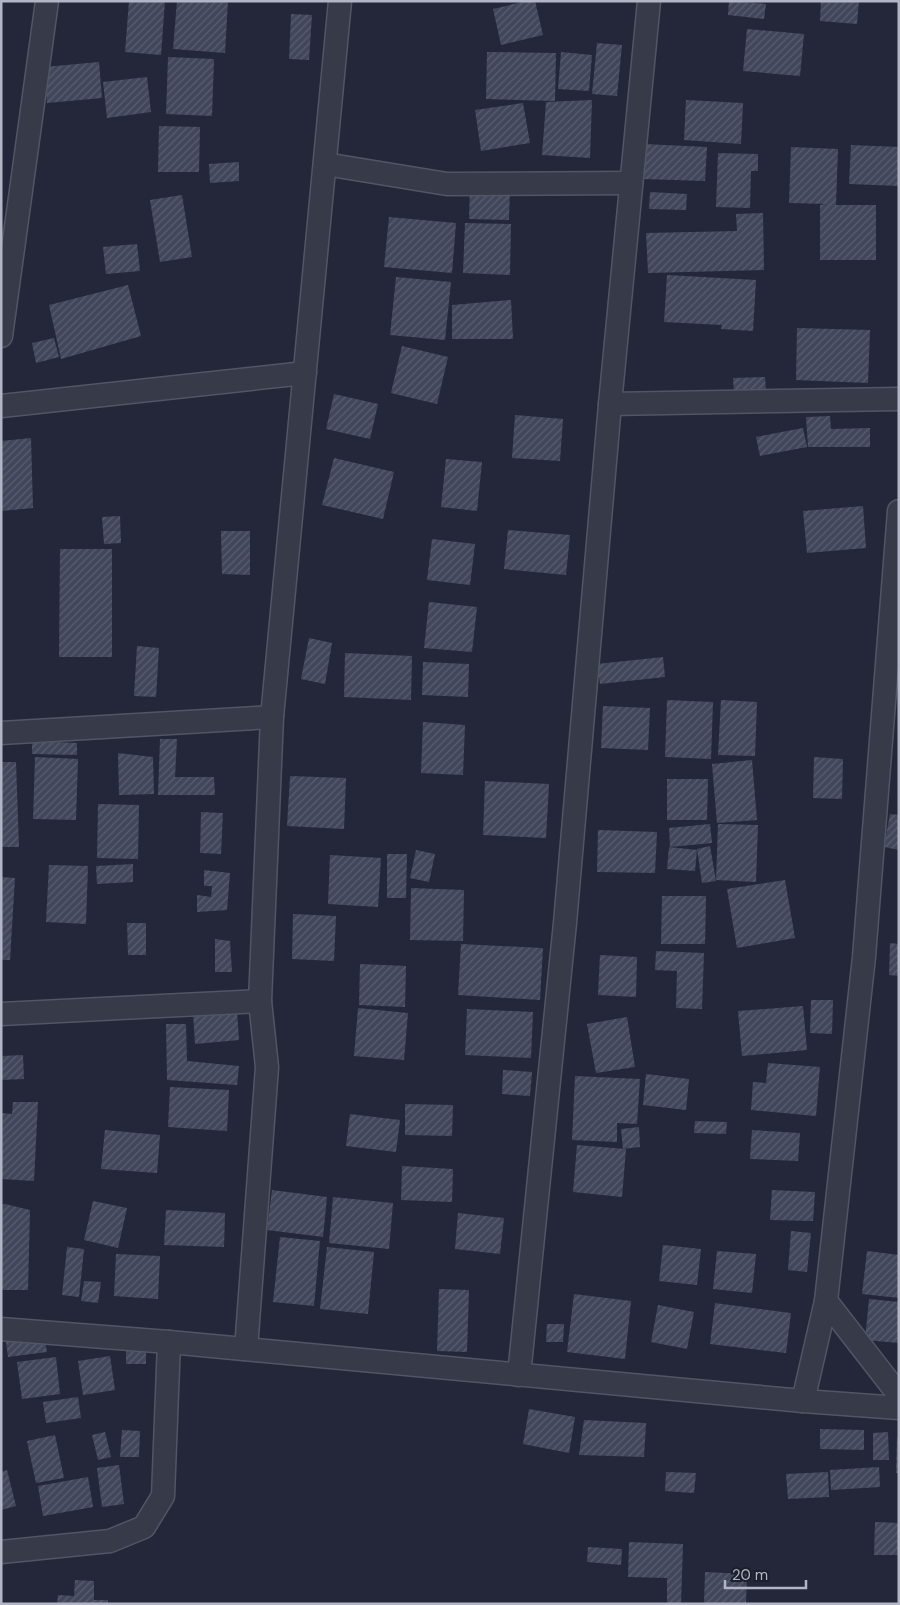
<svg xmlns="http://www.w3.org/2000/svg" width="900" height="1605" viewBox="0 0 900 1605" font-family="'DM Sans',sans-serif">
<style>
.building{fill:url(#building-hatch)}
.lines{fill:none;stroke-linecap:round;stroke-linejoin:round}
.minor-casing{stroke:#525564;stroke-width:25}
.minor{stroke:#373a49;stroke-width:22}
</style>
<defs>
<pattern id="building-hatch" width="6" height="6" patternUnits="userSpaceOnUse" patternTransform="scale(1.25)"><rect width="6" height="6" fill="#42465a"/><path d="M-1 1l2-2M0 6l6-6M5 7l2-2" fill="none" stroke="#5b5e70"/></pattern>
</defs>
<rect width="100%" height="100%" fill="#232739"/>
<g class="building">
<polygon points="129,1 165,1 161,55 125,52"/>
<polygon points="177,1 228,1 225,53 173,49"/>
<polygon points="526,1 535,1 543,35 501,45 493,9"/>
<polygon points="729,1 766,4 764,19 728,15"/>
<polygon points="821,1 859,1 857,24 820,21"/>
<polygon points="291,14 312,15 309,60 289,59"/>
<polygon points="747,29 804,34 800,76 743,71"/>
<polygon points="597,43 622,45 617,96 592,94"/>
<polygon points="487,52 556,53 555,101 486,99"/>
<polygon points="561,52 592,55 589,91 558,89"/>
<polygon points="168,57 214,59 212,116 166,114"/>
<polygon points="99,62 102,98 47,103 44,67"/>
<polygon points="147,77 151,112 107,118 103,82"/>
<polygon points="592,100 590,158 542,155 546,102"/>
<polygon points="686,100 743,103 741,144 684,140"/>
<polygon points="523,103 530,143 481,151 475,110"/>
<polygon points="159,126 200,127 199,172 158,172"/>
<polygon points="644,144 707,147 705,181 643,179"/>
<polygon points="851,145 899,147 899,186 849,184"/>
<polygon points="791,147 838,149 836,205 876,205 876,260 820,260 820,205 826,204 789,203"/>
<polygon points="718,153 758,154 758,171 751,171 750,208 716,207"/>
<polygon points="239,162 239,181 210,183 209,164"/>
<polygon points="470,185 510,187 509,220 469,219"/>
<polygon points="650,192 687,194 686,210 649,209"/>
<polygon points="182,195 192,257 160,262 150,200"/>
<polygon points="763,213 764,270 648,273 646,233 737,231 736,214"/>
<polygon points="389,217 456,223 452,273 384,267"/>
<polygon points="465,223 511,224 510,275 463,273"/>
<polygon points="137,244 140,271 106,274 103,247"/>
<polygon points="667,275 756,280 753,331 721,329 722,325 664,322"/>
<polygon points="396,277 451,282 445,340 390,335"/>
<polygon points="128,285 141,336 61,359 49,305"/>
<polygon points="511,300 513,339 452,339 452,305"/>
<polygon points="797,328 870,330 868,383 796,380"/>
<polygon points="54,338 59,357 36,363 32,343"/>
<polygon points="402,346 448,357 437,404 391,393"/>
<polygon points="765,377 766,391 734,393 733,378"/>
<polygon points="334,394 378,404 370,439 326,429"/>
<polygon points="515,415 563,419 560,461 512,458"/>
<polygon points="830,416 831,429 870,428 870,447 808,447 806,417"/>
<polygon points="803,428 807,447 760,456 756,437"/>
<polygon points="31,438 33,508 1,511 1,441"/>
<polygon points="334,458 394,472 383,519 322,505"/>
<polygon points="446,459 482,462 477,511 441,507"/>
<polygon points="863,506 866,548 807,553 803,511"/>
<polygon points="120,516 121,543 104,544 102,517"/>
<polygon points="508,530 570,535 566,575 504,569"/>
<polygon points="221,531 250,531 250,575 222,574"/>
<polygon points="432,539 475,544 470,585 427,580"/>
<polygon points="60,549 112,549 112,657 59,657"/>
<polygon points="429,602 477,607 472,652 424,648"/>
<polygon points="309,638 332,643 325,684 301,679"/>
<polygon points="137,646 159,648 156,697 134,696"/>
<polygon points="345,653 412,656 411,700 344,697"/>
<polygon points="663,657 665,677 600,684 597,664"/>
<polygon points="423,662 469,664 468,697 422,695"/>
<polygon points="667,700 713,702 711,759 665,757"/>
<polygon points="721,700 757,702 755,756 718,755"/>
<polygon points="603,706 650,708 648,750 601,748"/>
<polygon points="423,722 465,725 463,775 421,773"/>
<polygon points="160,739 177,739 175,777 214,777 215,795 158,795"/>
<polygon points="32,741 77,743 77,755 32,754"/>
<polygon points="118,753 153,757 154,794 119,795"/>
<polygon points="35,757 78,759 76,820 33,819"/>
<polygon points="814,757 843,759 842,799 813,798"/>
<polygon points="752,760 757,820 717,823 712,764"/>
<polygon points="1,762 16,762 19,847 1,847"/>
<polygon points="290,776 346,778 344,829 287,826"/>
<polygon points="667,779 708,779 707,820 667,820"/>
<polygon points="485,781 549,784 546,838 483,835"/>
<polygon points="98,804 139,805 138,859 97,858"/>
<polygon points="201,812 223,813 221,854 200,853"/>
<polygon points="890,814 899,815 899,850 884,847"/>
<polygon points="710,824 712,843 670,847 669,828"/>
<polygon points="718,824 758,825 756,882 716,880"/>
<polygon points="598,830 657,832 655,873 597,872"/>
<polygon points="710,846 716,881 702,883 697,849"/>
<polygon points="669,847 697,850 695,871 667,869"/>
<polygon points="416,850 435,854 429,882 410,878"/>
<polygon points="387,854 407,854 406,898 387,898"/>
<polygon points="330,855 381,858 378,907 328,904"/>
<polygon points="133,864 133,882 97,884 96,866"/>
<polygon points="49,865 88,866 86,924 46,922"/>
<polygon points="204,870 230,873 227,910 197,912 197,895 211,897 212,886 204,886"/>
<polygon points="1,877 15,878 10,960 1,960"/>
<polygon points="785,880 795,938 737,948 727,889"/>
<polygon points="411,888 464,890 463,941 410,940"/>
<polygon points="662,896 706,896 705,944 661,944"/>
<polygon points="293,914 336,916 334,961 292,959"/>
<polygon points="127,923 146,923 146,955 128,955"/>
<polygon points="215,939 230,941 232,972 215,972"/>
<polygon points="890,943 899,944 899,976 889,975"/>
<polygon points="461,944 543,948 540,1000 458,995"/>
<polygon points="656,951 704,953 702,1009 676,1008 677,971 655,970"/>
<polygon points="600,955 637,957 636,997 598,995"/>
<polygon points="360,964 406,966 405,1007 359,1005"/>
<polygon points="811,1000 833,1000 832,1034 810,1033"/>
<polygon points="803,1006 807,1050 742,1056 738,1011"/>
<polygon points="358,1008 408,1013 404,1060 354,1056"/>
<polygon points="467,1009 533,1012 531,1058 465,1055"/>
<polygon points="237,1011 239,1040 195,1044 193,1013"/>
<polygon points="627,1017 635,1067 596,1073 587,1024"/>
<polygon points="166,1024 186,1024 187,1061 239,1066 237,1085 167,1080"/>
<polygon points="23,1055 24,1079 1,1080 1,1056"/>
<polygon points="768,1063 820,1067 816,1116 751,1110 753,1082 766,1083"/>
<polygon points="503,1070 532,1072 530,1096 502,1094"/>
<polygon points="646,1074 689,1079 686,1110 643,1105"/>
<polygon points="575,1076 640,1079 637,1124 617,1123 617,1142 572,1140"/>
<polygon points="170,1087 229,1090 227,1131 168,1127"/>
<polygon points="13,1102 38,1102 34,1181 1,1179 1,1113 12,1114"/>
<polygon points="405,1104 453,1105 452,1136 405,1135"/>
<polygon points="350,1114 400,1120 396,1152 346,1146"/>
<polygon points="695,1121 727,1122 726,1134 694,1133"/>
<polygon points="639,1127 640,1147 623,1149 621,1129"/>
<polygon points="105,1130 160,1135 157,1173 101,1169"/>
<polygon points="752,1130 800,1133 798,1161 750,1159"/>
<polygon points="577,1145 626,1149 622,1197 573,1192"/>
<polygon points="402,1166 453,1169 452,1202 401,1200"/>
<polygon points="272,1190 327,1197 323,1237 267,1230"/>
<polygon points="772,1190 815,1192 813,1221 770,1220"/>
<polygon points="333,1197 393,1203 389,1249 329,1243"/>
<polygon points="93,1201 127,1208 118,1248 84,1240"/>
<polygon points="5,1204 30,1210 28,1290 1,1290 1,1205"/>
<polygon points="166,1210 225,1213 224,1247 164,1245"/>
<polygon points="458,1213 504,1218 500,1254 455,1249"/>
<polygon points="791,1231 811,1233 807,1272 788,1270"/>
<polygon points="280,1237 320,1241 314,1306 273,1302"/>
<polygon points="663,1245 701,1249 697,1285 659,1281"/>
<polygon points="67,1247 84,1249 79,1297 62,1295"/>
<polygon points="327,1247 374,1252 368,1314 320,1309"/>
<polygon points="717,1251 756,1254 752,1293 713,1289"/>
<polygon points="867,1251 899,1255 899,1298 862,1294"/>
<polygon points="116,1254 160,1256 158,1299 114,1296"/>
<polygon points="84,1281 101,1282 98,1303 81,1301"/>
<polygon points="439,1289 469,1290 467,1352 437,1351"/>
<polygon points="574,1294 631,1301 625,1359 567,1352"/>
<polygon points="869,1299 899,1302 899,1343 865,1340"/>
<polygon points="715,1303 791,1313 786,1353 710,1344"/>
<polygon points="658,1305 694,1312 687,1349 651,1342"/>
<polygon points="547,1324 564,1324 563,1342 546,1342"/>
<polygon points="44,1336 47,1352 8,1357 6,1342"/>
<rect x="126" y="1349" width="20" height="15"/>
<polygon points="110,1356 115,1390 83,1395 78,1361"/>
<polygon points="56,1357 60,1394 22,1399 17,1362"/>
<polygon points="78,1397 81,1418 46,1423 43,1402"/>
<polygon points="529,1409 575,1417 569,1453 523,1444"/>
<polygon points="584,1420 646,1423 644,1457 579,1455"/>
<polygon points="820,1429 864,1430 864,1450 820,1449"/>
<polygon points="122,1430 140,1431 139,1457 120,1457"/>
<polygon points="105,1432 111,1457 98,1460 92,1435"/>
<polygon points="888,1432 889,1460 873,1460 873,1433"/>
<polygon points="55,1435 64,1478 36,1483 27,1441"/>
<polygon points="897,1438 899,1438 899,1473 896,1473"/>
<polygon points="119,1465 124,1504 102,1507 97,1468"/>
<polygon points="879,1467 880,1487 831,1490 830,1470"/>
<polygon points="7,1470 16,1506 1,1510 1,1472"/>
<polygon points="666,1472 696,1473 694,1493 665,1491"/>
<polygon points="828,1472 829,1497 788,1499 786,1474"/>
<polygon points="88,1477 93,1507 43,1516 38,1486"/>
<polygon points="875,1522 899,1523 899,1555 874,1555"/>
<polygon points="629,1542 683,1544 681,1604 667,1604 667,1578 628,1577"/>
<polygon points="588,1547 622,1549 621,1565 587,1562"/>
<polygon points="705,1572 747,1574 746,1604 704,1604"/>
<polygon points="75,1580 94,1581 94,1600 108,1600 108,1604 57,1604 58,1595 74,1596"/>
</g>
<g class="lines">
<defs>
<g id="minor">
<polyline points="325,164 447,184 631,183"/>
<polyline points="1,336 47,1"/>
<polyline points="610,404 899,399"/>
<polyline points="1,406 305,373"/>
<polyline points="1,733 272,717"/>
<polyline points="1,1014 260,1001"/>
<polyline points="826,1301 899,1395"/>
<polyline points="1,1329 169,1342 803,1401 899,1408"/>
<polyline points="246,1349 267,1067 260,1001 272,717 340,1"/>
<polyline points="519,1375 565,923 610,404 649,1"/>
<polyline points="803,1401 826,1301 864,957 899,511"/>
<polyline points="1,1552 110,1541 144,1527 163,1496 169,1342"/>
</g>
</defs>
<use href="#minor" class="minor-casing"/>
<use href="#minor" class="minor"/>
</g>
<rect width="900" height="1605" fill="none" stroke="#b2b5c5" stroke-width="5"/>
<path d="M725 1580v8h81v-8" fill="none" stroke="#b2b5c5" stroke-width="2.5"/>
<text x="732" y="1580" font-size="15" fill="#b2b5c5" stroke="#1c1f2e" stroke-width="4" paint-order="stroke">20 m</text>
</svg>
